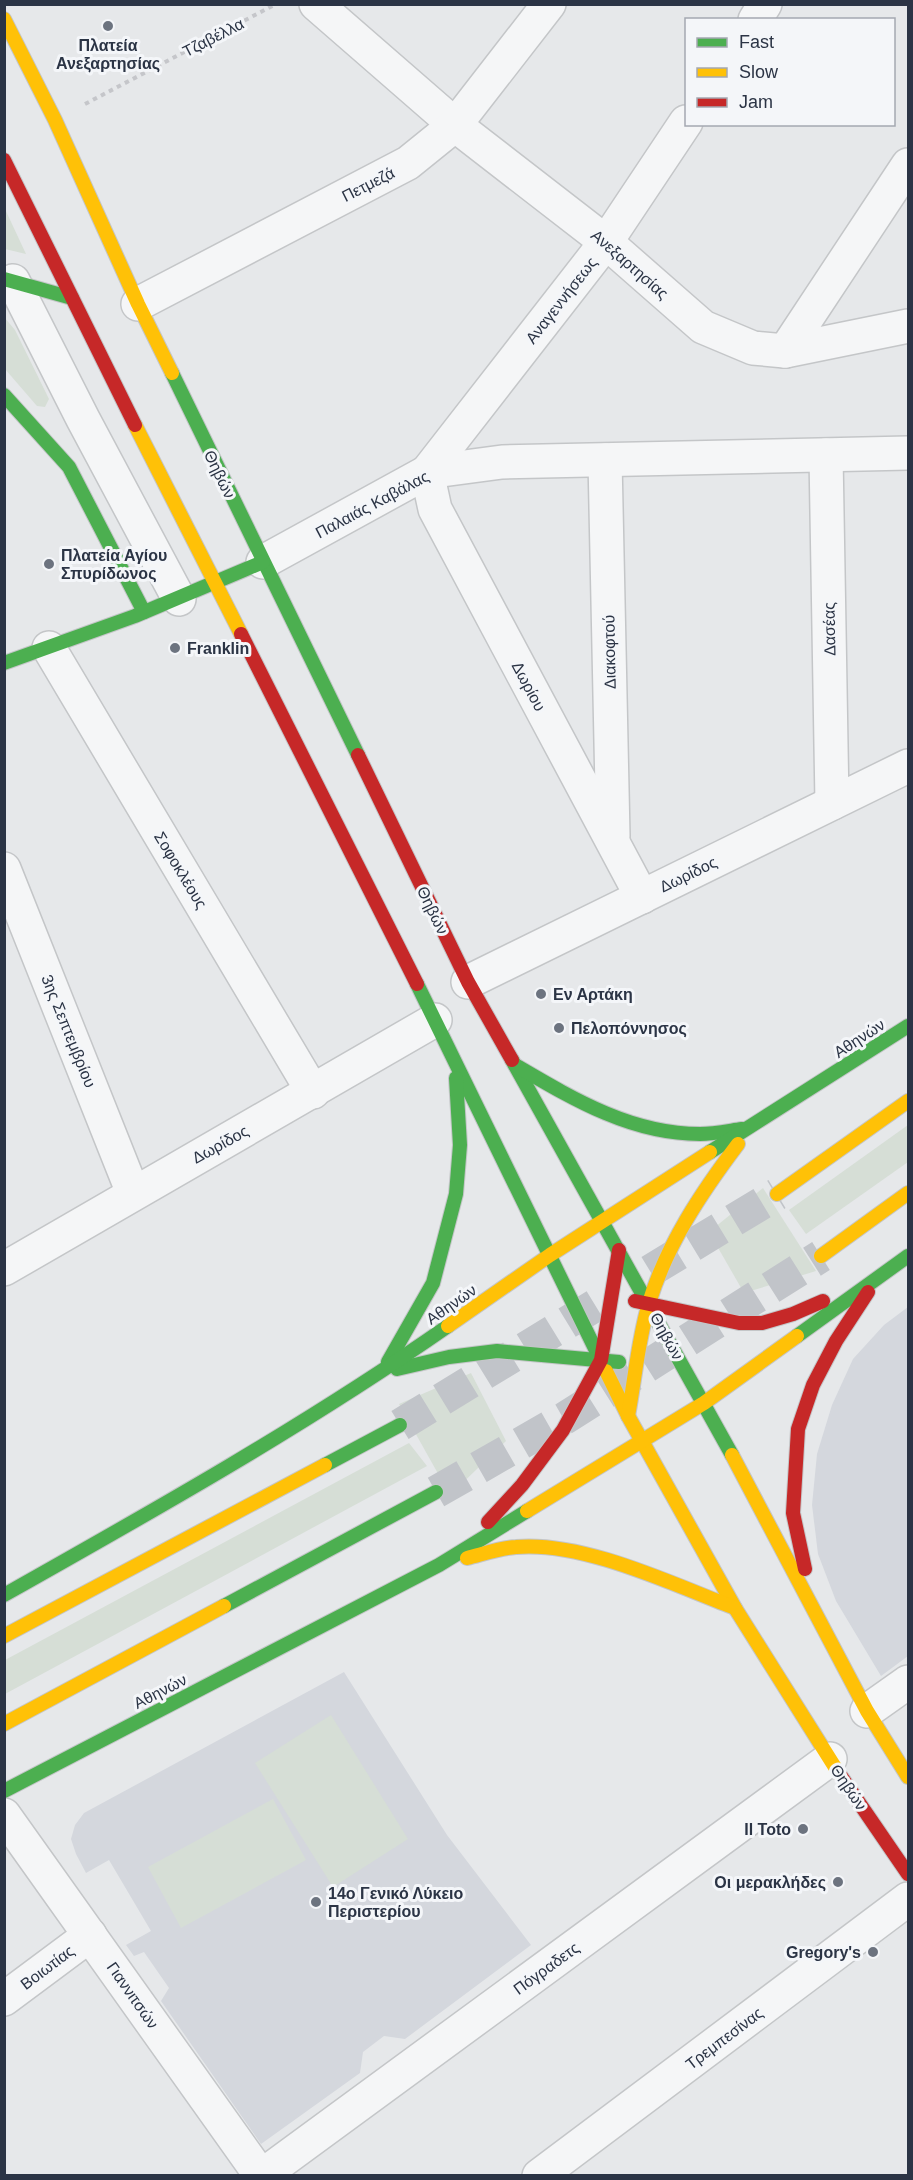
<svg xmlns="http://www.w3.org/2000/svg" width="913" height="2180" viewBox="0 0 913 2180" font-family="Helvetica,sans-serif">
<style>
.built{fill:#d4d7dd}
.green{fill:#d6ded6}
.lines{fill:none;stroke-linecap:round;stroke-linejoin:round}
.highway-tunnel{stroke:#c1c4c9;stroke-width:33;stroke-dasharray:33 16;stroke-linecap:butt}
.street-casing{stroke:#c4c6c8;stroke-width:36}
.fast-casing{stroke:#c4c6c8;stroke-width:16}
.slow-casing{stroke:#c4c6c8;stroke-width:16}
.jam-casing{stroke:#c4c6c8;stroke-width:16}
.path{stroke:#c5c6ca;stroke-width:4;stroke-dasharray:4.5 4.5;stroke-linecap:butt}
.street{stroke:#f5f6f7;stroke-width:33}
.fast{stroke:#4caf50;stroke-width:14}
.slow{stroke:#ffc107;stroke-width:14}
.jam{stroke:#c62828;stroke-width:14}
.poi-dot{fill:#6c737f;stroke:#f4f6f9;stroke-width:2}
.labels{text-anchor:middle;stroke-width:6;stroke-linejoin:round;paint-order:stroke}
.street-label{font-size:16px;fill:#2b3445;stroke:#f4f6f9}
.poi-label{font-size:16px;font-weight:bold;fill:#2b3445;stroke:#f4f6f9;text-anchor:start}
</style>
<rect width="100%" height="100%" fill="#e6e8ea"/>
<g class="built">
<polygon points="908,1307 908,1656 881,1676 836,1601 818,1554 812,1505 817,1454 832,1405 853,1359 884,1325"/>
<polygon points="344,1672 447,1835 531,1945 405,2039 384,2036 363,2052 360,2073 261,2144 161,2001 169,1988 144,1952 134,1956 126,1945 151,1931 109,1860 86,1873 76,1854 71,1839 75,1825 84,1813"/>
</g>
<g class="green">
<polygon points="4,209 5,209 26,254 5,249"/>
<polygon points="4,317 15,330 49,399 45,407 37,406 5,369"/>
<polygon points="908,1125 908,1162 806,1234 789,1210"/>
<polygon points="763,1188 816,1271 744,1293 709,1232"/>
<polygon points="471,1373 506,1441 450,1495 399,1404"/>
<polygon points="409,1443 427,1466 5,1694 5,1660"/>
<polygon points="331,1715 408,1839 333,1887 255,1763"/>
<polygon points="273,1799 306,1860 181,1928 148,1867"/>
</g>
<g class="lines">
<g class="highway-tunnel">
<polyline points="650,1271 777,1194"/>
<polyline points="400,1425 604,1300"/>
<polyline points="436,1492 565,1418 821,1256"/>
</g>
<defs>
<g id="street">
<polyline points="316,4 455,125 606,242 703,327 753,348 785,351 908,326"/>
<polyline points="755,20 765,4"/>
<polyline points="13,281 83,419 179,599"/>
<polyline points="138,304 408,163 455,125 549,4"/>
<polyline points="785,351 908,165"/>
<polyline points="826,455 832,803"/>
<polyline points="605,460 613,836"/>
<polyline points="427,472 435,509 642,897"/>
<polyline points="427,472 606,242 686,122"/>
<polyline points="263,562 427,472 502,462 908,453"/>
<polyline points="49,648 313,1092"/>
<polyline points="4,869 133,1193"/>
<polyline points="468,982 908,766"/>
<polyline points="4,1269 435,1020"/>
<polyline points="867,1711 908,1682"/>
<polyline points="4,1815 261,2176"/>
<polyline points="4,1999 90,1935"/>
<polyline points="259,2176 271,2169 830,1759"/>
<polyline points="539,2176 908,1899"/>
</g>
<g id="fast">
<polyline points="4,279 72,298"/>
<polyline points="172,373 358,755"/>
<polyline points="4,395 69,467 144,612"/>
<polyline points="4,663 135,616 263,562"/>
<polyline points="417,984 606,1371"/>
<polyline points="512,1060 732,1455"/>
<path d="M 515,1065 C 573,1099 631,1134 700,1134 C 714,1134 728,1131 742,1129"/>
<polyline points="710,1152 908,1026"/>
<polyline points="797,1336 908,1256"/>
<polyline points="388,1362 433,1283 456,1194 460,1145 456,1078"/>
<polyline points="397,1369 449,1357 497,1351 619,1362"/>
<polyline points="325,1465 400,1425"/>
<path d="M 4,1595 C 155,1510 306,1425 448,1326"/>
<polyline points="224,1606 436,1492"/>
<polyline points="4,1791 439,1565 527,1511"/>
</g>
<g id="slow">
<polyline points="4,19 55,120 138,304 172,373"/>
<polyline points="135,425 241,634"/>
<polyline points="777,1194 908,1101"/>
<polyline points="821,1256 908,1193"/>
<polyline points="448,1326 550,1255 710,1152"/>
<polyline points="606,1371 628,1416 735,1608 838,1772"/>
<path d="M 628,1416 C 635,1379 638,1340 649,1303 C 667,1244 701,1193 738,1144"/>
<polyline points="732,1455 867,1711 908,1777"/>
<polyline points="527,1511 704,1403 797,1336"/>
<path d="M 467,1558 C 483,1554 500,1548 516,1547 C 583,1541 672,1584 735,1608"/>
<polyline points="4,1636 325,1465"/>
<polyline points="4,1724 224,1606"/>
</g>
<g id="jam">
<polyline points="4,160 135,425"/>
<polyline points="241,634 417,984"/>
<polyline points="358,755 468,982 512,1060"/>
<polyline points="635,1301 739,1323 762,1323 793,1314 823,1301"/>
<polyline points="488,1522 522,1485 563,1430 601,1360 619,1250"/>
<polyline points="805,1569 793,1513 798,1429 813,1385 836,1341 868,1292"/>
<polyline points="838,1772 908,1874"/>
</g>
</defs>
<use href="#street" class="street-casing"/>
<use href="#fast" class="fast-casing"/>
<use href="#slow" class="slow-casing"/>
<use href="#jam" class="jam-casing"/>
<polyline class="path" points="85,104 276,4"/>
<use href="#street" class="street"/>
<use href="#fast" class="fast"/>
<use href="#slow" class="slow"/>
<use href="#jam" class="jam"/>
</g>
<g class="poi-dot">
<circle cx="108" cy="26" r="6"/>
<circle cx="49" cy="564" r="6"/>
<circle cx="175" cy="648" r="6"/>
<circle cx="541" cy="994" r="6"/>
<circle cx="559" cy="1028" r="6"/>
<circle cx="803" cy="1829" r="6"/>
<circle cx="838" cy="1882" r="6"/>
<circle cx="316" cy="1902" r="6"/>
<circle cx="873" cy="1952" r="6"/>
</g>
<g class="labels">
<g class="street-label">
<text transform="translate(213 37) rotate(-27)" y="6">Τζαβέλλα</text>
<text transform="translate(368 184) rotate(-27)" y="6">Πετμεζά</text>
<text transform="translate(630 264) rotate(41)" y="6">Ανεξαρτησίας</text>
<text transform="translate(561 300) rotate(-52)" y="6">Αναγεννήσεως</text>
<text transform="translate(220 474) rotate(64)" y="6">Θηβών</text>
<text transform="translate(372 504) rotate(-28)" y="6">Παλαιάς Καβάλας</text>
<text transform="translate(829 629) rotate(-91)" y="6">Δασέας</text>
<text transform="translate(609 652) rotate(-91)" y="6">Διακοφτού</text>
<text transform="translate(529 686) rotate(62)" y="6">Δωρίου</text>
<text transform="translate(181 870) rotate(59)" y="6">Σοφοκλέους</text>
<text transform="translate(688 874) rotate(-26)" y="6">Δωρίδος</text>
<text transform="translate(433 910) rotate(64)" y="6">Θηβών</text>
<text transform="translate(69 1031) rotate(68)" y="6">3ης Σεπτεμβρίου</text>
<text transform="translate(859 1038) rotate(-33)" y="6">Αθηνών</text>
<text transform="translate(220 1144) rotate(-29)" y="6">Δωρίδος</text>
<text transform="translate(451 1304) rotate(-35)" y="6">Αθηνών</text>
<text transform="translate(667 1336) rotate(61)" y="6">Θηβών</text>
<text transform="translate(160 1691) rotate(-27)" y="6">Αθηνών</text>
<text transform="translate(849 1787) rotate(56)" y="6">Θηβών</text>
<text transform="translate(47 1967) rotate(-37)" y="6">Βοιωτίας</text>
<text transform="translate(546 1968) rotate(-36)" y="6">Πόγραδετς</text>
<text transform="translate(133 1995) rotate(55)" y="6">Γιαννιτσών</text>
<text transform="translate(724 2038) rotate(-37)" y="6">Τρεμπεσίνας</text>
</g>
<g class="poi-label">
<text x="108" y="51" text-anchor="middle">Πλατεία<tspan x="108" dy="18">Ανεξαρτησίας</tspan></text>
<text x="61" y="561">Πλατεία Αγίου<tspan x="61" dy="18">Σπυρίδωνος</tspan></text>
<text x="187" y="654">Franklin</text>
<text x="553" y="1000">Εν Αρτάκη</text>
<text x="571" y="1034">Πελοπόννησος</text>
<text x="791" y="1835" text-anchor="end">Il Toto</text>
<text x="826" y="1888" text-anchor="end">Οι μερακλήδες</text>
<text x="328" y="1899">14ο Γενικό Λύκειο<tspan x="328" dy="18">Περιστερίου</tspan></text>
<text x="861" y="1958" text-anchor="end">Gregory's</text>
</g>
</g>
<rect width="913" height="2180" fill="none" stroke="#2b3445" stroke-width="12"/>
<rect x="685" y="18" width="210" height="108" fill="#f4f6f9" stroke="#a4a8b1" stroke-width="1.5"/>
<rect x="697" y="38" width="30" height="9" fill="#4caf50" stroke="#a4a8b1" stroke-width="1.5"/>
<text x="739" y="48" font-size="18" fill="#2b3445">Fast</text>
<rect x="697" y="68" width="30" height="9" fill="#ffc107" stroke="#a4a8b1" stroke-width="1.5"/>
<text x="739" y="78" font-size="18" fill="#2b3445">Slow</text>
<rect x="697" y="98" width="30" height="9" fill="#c62828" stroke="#a4a8b1" stroke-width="1.5"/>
<text x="739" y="108" font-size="18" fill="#2b3445">Jam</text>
</svg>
